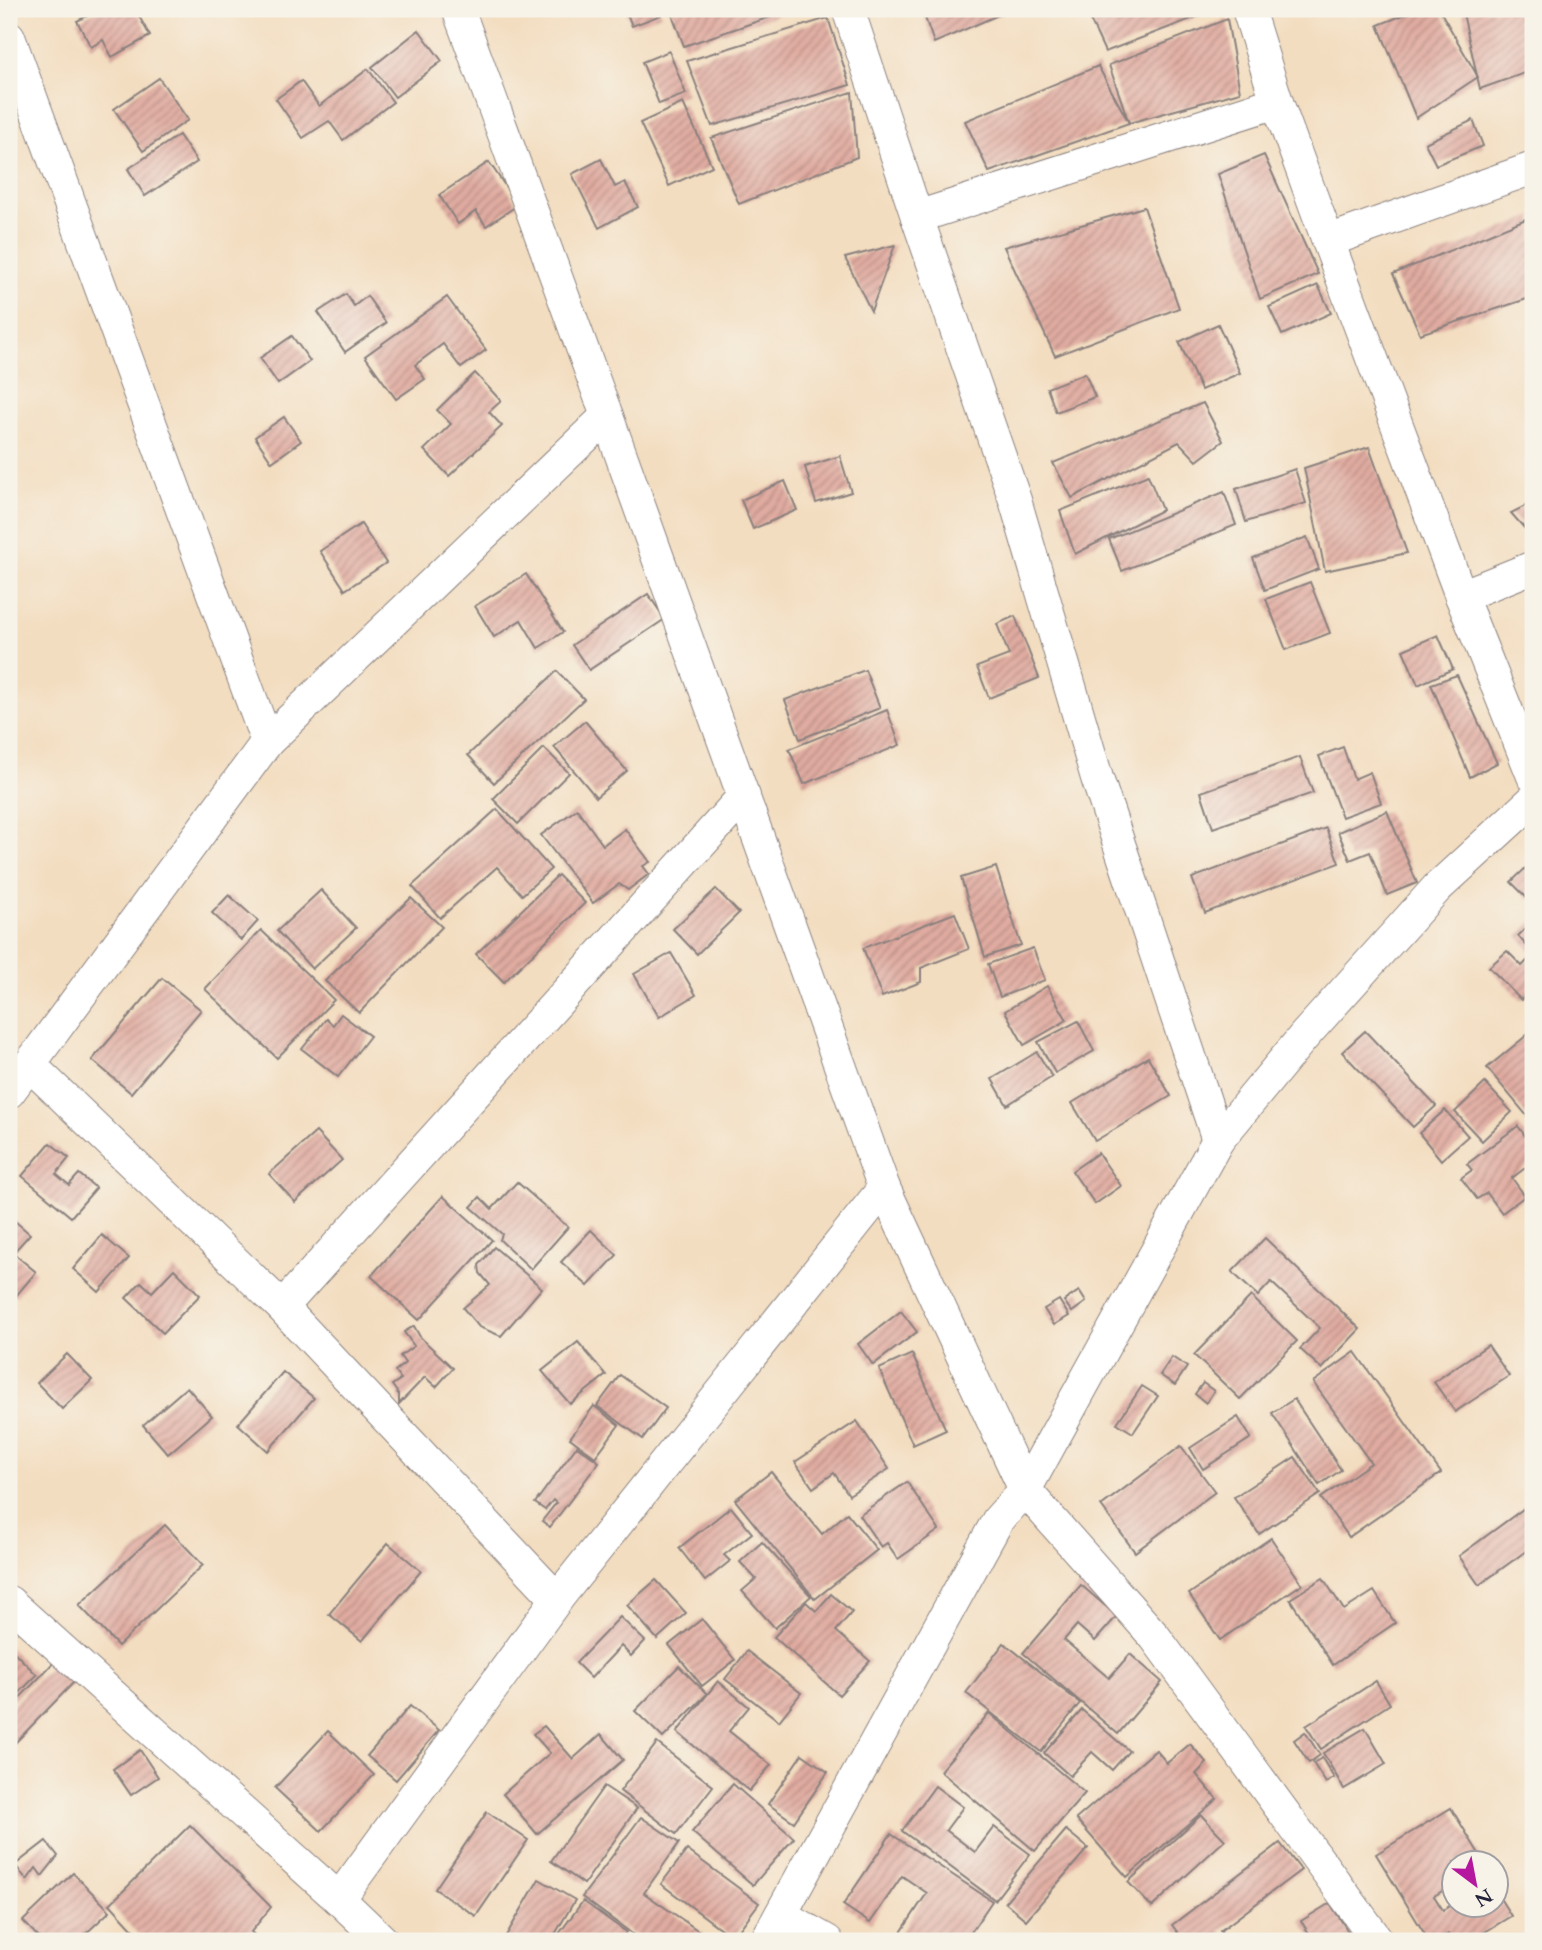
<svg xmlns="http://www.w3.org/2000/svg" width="1542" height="1950" viewBox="0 0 1542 1950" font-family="Cardo,serif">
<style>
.building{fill:url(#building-hatch)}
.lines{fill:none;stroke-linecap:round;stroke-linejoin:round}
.minor-casing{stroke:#8a807e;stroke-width:34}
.minor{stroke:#fff;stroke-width:32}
</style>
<defs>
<pattern id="building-hatch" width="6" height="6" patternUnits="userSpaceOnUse" patternTransform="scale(1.75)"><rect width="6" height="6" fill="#e1aca1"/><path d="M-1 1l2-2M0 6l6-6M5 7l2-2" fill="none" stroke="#b68c84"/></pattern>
</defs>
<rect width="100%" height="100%" fill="#f7f3e8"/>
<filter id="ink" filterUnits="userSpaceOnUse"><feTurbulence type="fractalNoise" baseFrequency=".0143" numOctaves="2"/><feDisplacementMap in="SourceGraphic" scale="14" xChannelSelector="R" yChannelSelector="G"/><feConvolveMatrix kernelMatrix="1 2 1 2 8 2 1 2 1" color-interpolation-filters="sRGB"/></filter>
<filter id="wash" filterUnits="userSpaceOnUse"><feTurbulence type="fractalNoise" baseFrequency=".00686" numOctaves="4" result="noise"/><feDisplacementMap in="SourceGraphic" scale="28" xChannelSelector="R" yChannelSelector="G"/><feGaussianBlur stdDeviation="1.57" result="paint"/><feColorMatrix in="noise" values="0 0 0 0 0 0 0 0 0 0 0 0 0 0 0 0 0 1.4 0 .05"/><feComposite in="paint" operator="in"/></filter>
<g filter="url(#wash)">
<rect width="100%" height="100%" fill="#f3ddc0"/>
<g id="blocks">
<g class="building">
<polygon points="100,9 135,9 150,36 112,57 103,40 91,47 77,21"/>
<polygon points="625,9 659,9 661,15 632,26"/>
<polygon points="670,9 794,9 684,46"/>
<polygon points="922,9 1012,9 934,43"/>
<polygon points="1085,9 1217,9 1105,52"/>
<polygon points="1307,9 1337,9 1337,10 1310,16"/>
<polygon points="1419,9 1439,9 1478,77 1416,118 1378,25"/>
<polygon points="1462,9 1533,9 1533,70 1480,89"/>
<polygon points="828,18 850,85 712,126 687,61"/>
<polygon points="1227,19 1240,92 1129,123 1109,65"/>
<polygon points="419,30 442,61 395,97 372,67"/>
<polygon points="669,51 686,94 659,104 642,62"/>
<polygon points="1098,66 1129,123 989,172 965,121"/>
<polygon points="368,69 393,102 343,140 329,121 303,138 276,99 301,81 319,106"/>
<polygon points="159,78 188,120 143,151 114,109"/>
<polygon points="852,92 857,157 739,204 711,138"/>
<polygon points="683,103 712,166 669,186 640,123"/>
<polygon points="1473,120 1483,146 1436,165 1425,143"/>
<polygon points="179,135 197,162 145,196 128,169"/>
<polygon points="1264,155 1318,274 1260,299 1218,174"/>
<polygon points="601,159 615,187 625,182 638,207 599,228 572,174"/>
<polygon points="489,162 518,205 486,226 476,211 458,224 439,195"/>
<polygon points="1144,207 1179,308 1055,356 1004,247"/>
<polygon points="1533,216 1533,297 1420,334 1393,274"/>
<polygon points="895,245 871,311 845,258"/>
<polygon points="1318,285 1331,313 1282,335 1269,307"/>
<polygon points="346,294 354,306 367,296 386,323 345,352 318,312"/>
<polygon points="447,297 486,350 461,368 443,344 415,365 425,379 396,399 365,356"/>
<polygon points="1218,324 1240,373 1201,390 1179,342"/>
<polygon points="292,336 310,361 278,384 260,358"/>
<polygon points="475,373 501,401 489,412 502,426 449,476 424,450 451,424 437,410"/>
<polygon points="1085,373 1095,397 1056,412 1047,388"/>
<polygon points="1203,403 1223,441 1197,461 1179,442 1072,498 1053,463"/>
<polygon points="284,417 301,441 272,462 255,437"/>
<polygon points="1369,447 1407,553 1325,571 1304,468"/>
<polygon points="840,456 851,492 816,503 805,467"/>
<polygon points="1295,469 1306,503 1246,522 1236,489"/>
<polygon points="1148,475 1162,510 1075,554 1060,511"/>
<polygon points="785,481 797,510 753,529 741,500"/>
<polygon points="1224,492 1236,525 1122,571 1109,539"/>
<polygon points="1533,502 1533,538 1511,513"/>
<polygon points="361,524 386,563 345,590 320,551"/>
<polygon points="1307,537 1319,569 1265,590 1253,558"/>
<polygon points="526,574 563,632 538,648 521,620 494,637 475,606"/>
<polygon points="1310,582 1330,633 1286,650 1266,599"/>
<polygon points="648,594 665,619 589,670 572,645"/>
<polygon points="1015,616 1039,678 989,698 977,667 1009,655 997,624"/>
<polygon points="1438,635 1453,669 1418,685 1403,650"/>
<polygon points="865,670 880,708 800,739 785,700"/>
<polygon points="557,671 584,699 494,783 468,755"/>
<polygon points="1457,675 1497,763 1470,777 1431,684"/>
<polygon points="887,710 900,745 804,784 789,749"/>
<polygon points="585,721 627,771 596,797 554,747"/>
<polygon points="1343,747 1354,779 1370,772 1381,803 1342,817 1319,756"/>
<polygon points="544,748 569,773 518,824 493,799"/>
<polygon points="1300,757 1313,793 1213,828 1201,792"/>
<polygon points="497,809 551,869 522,895 497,867 440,918 412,886"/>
<polygon points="577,809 603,845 625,829 650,862 643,866 649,874 628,890 619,884 593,903 541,835"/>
<polygon points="1387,811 1417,883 1387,895 1370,852 1350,860 1338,832"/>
<polygon points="1326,828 1339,863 1205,913 1192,878"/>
<polygon points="1533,861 1533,896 1529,900 1511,882"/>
<polygon points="996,867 1021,945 985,957 961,878"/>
<polygon points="558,875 585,903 504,982 476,954"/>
<polygon points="716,889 739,913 697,954 673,929"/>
<polygon points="321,890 356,928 312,969 277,931"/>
<polygon points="229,895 258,921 241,940 212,913"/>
<polygon points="411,898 442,927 359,1013 325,981"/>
<polygon points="955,913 969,949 921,968 921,982 882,997 863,948"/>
<polygon points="1533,921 1533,953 1518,936"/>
<polygon points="261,930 334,1000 277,1058 205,989"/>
<polygon points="1033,948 1045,980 1000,997 988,964"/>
<polygon points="1507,951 1522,966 1533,955 1533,988 1521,1000 1489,967"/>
<polygon points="671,953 696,995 659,1017 634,974"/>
<polygon points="162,978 201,1010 131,1093 92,1060"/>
<polygon points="1047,986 1067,1020 1024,1045 1005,1011"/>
<polygon points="341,1014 370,1036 338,1077 302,1049 326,1019 333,1025"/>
<polygon points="1078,1021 1094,1051 1055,1073 1038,1042"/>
<polygon points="1533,1030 1533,1112 1527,1116 1487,1068"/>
<polygon points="1365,1031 1436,1106 1413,1127 1342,1052"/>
<polygon points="1037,1052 1052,1077 1007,1105 992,1079"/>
<polygon points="1148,1057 1171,1096 1095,1141 1072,1103"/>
<polygon points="1485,1083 1512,1112 1482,1141 1455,1112"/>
<polygon points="1445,1110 1468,1136 1441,1160 1419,1133"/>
<polygon points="1518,1126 1533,1147 1533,1162 1512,1178 1525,1196 1502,1213 1487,1193 1477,1199 1461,1178 1472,1170 1467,1164"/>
<polygon points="316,1132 342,1160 295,1202 269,1174"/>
<polygon points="50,1143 69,1158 56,1174 69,1185 79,1174 96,1188 71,1217 22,1176"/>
<polygon points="1098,1153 1121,1186 1095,1204 1072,1171"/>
<polygon points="517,1182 568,1227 531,1269 500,1240 502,1234 471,1207 480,1197 492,1209"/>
<polygon points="443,1196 492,1240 419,1320 371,1276"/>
<polygon points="9,1216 30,1234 13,1253 36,1272 16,1296 9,1290"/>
<polygon points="591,1230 617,1255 588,1286 561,1262"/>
<polygon points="102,1235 129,1258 99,1292 73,1269"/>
<polygon points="1265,1238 1360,1329 1322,1369 1300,1349 1320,1328 1271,1282 1258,1296 1232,1272"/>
<polygon points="494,1247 542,1288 501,1336 479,1327 463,1308 490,1285 480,1273 479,1265"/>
<polygon points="174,1269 200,1295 163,1333 126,1298 141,1282 152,1292"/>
<polygon points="1079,1291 1086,1302 1072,1312 1064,1301"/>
<polygon points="1251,1296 1297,1341 1240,1399 1194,1355"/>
<polygon points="1059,1300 1069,1316 1054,1325 1044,1309"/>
<polygon points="901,1311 917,1332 873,1365 858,1344"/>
<polygon points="414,1326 420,1337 453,1368 436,1387 425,1377 399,1404 399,1395 392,1385 401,1379 395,1371 405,1363 400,1356 414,1346 404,1332"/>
<polygon points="578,1342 606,1375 570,1404 542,1371"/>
<polygon points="1488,1345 1509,1376 1455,1412 1434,1382"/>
<polygon points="1355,1352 1441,1473 1349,1537 1321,1498 1371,1463 1313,1382"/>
<polygon points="67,1354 92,1380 62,1409 37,1383"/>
<polygon points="912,1354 946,1430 913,1445 879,1369"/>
<polygon points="1172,1357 1187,1367 1175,1385 1160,1375"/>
<polygon points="283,1372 314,1398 268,1451 238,1424"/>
<polygon points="620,1375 666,1408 643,1439 597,1406"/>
<polygon points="1203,1383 1214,1391 1206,1403 1195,1394"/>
<polygon points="1142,1386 1158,1396 1133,1433 1117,1423"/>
<polygon points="187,1387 212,1416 168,1454 143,1425"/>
<polygon points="1294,1399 1341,1470 1319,1485 1272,1413"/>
<polygon points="594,1406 619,1425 595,1457 570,1438"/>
<polygon points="1238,1417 1251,1438 1203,1469 1190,1448"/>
<polygon points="857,1421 889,1469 849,1495 834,1473 813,1488 795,1462"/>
<polygon points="577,1446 599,1462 550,1527 542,1521 556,1503 553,1500 545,1510 535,1503"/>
<polygon points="1181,1446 1215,1492 1135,1552 1101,1506"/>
<polygon points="1295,1457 1320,1494 1259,1534 1234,1497"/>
<polygon points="771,1472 822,1534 847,1513 877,1550 815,1599 735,1500"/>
<polygon points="907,1482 939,1530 898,1559 887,1543 881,1547 859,1515"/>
<polygon points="731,1507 752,1533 724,1555 730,1561 705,1581 679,1548"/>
<polygon points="1523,1509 1533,1523 1533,1546 1479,1585 1459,1556"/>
<polygon points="165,1525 203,1565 118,1646 79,1605"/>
<polygon points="1271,1538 1302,1584 1220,1640 1189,1594"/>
<polygon points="762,1542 811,1596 775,1628 742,1591 756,1579 740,1562"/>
<polygon points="388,1543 421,1571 362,1641 329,1614"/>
<polygon points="1323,1578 1344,1610 1374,1591 1395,1623 1333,1665 1290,1599"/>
<polygon points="656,1580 686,1613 657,1639 627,1605"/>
<polygon points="1081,1585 1117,1616 1095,1641 1077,1625 1064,1640 1109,1678 1130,1654 1162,1682 1118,1734 1023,1653"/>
<polygon points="831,1594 852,1612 836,1631 870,1661 839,1695 774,1637 806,1602 816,1611"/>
<polygon points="620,1617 645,1641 631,1656 621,1646 591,1678 576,1663"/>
<polygon points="702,1619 735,1660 702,1686 669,1645"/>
<polygon points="1004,1643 1080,1703 1041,1752 966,1693"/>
<polygon points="9,1647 37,1675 10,1702 9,1701"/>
<polygon points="747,1651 801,1693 779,1721 725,1679"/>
<polygon points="57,1659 77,1679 14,1744 9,1739 9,1709"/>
<polygon points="679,1666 707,1694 663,1738 635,1711"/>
<polygon points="718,1681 749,1707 729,1731 771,1765 749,1791 677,1732"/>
<polygon points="1376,1681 1390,1704 1321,1749 1306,1726"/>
<polygon points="410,1706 439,1730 396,1780 367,1756"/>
<polygon points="1082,1710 1129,1751 1112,1770 1092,1752 1070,1776 1044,1753"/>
<polygon points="989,1713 1085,1793 1035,1851 940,1771"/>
<polygon points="544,1726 573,1759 601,1734 623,1760 537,1834 503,1794 550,1753 533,1734"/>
<polygon points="1365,1728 1386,1764 1344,1789 1323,1753"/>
<polygon points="328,1731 374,1775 321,1831 275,1788"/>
<polygon points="1305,1732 1320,1755 1309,1763 1294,1740"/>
<polygon points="657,1743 713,1786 676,1834 620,1791"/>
<polygon points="1190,1744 1207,1763 1196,1774 1217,1799 1127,1877 1076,1819 1156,1750 1167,1763"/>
<polygon points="140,1750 158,1777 131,1795 113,1769"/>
<polygon points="802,1754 828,1772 794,1822 768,1804"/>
<polygon points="1322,1758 1334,1778 1326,1783 1313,1763"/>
<polygon points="733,1784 794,1838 753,1885 692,1832"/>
<polygon points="604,1786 637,1808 584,1884 551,1861"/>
<polygon points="935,1786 963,1807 946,1830 975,1852 994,1827 1030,1854 995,1900 902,1831"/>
<polygon points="1451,1808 1484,1862 1454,1862 1454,1884 1434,1896 1443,1910 1454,1903 1496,1904 1496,1892 1511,1916 1470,1941 1452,1941 1448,1934 1436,1941 1429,1941 1376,1854"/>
<polygon points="487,1812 528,1840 476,1916 435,1889"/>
<polygon points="1201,1815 1225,1840 1152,1907 1128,1882"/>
<polygon points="641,1817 679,1843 644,1893 703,1934 697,1941 642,1941 582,1897"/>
<polygon points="190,1825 271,1907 251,1932 261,1941 144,1941 110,1904"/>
<polygon points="1066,1830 1088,1848 1026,1920 1005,1902"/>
<polygon points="891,1834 992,1901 965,1941 904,1941 898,1937 927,1893 902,1876 870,1923 843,1905"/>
<polygon points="46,1841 58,1856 42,1876 36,1868 27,1880 15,1865"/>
<polygon points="1280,1843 1301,1870 1220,1931 1228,1941 1184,1941 1172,1925"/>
<polygon points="687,1850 759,1903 733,1938 661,1884"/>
<polygon points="73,1873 110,1911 78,1941 42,1941 23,1921"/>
<polygon points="539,1879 575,1900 551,1941 503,1941"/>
<polygon points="583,1901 626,1932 619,1941 560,1941 556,1938"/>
<polygon points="1330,1903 1354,1941 1314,1941 1301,1921"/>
</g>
</g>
</g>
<g filter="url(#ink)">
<use href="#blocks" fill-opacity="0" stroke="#8a807e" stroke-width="2"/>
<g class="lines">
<defs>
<g id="minor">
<polyline points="458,9 607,416 884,1188 1025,1490 1155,1637 1378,1941"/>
<polyline points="848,9 917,217 1015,500 1097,778 1218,1140"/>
<polyline points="1248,9 1277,102 1328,241 1461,596 1533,776"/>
<polyline points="9,37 267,742"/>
<polyline points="917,217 1277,102"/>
<polyline points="1328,241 1533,168"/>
<polyline points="1461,596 1533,567"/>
<polyline points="30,1065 282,1307 557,1599"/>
<polyline points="9,1092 267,742 607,416"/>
<polyline points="282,1307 744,796"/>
<polyline points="9,1602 339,1899 383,1941"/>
<polyline points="339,1899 557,1599 884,1188"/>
<polyline points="781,1915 827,1941"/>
<polyline points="766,1941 998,1520 1025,1490 1218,1140 1305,1035 1437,888 1533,800"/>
</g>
</defs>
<use href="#minor" class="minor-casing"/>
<use href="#minor" class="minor"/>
</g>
</g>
<rect width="1542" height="1950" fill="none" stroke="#f7f3e8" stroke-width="35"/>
<g transform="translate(1475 1884) rotate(148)"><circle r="33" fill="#f7f3e8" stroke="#a29fa3" stroke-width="2"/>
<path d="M0-5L12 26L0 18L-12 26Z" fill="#b5179e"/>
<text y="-10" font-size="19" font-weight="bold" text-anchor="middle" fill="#22223b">N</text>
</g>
</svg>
